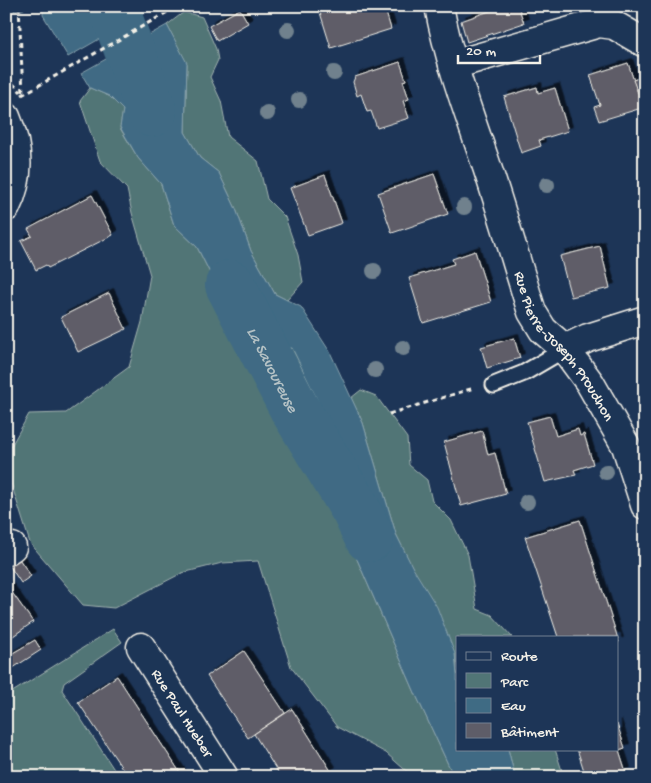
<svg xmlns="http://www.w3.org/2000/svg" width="651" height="783" viewBox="0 0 651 783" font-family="'Gochi Hand',sans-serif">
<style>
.green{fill:#517576;stroke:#a2b3af}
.water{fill:#3f6b84;stroke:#87a1ac}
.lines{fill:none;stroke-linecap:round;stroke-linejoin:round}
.stream{stroke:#87a1ac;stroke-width:9}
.river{stroke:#3f6b84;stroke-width:50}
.building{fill:#5e5d68;stroke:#f4f1e8;filter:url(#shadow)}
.lane-casing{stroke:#f4f1e8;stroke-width:19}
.street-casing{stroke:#f4f1e8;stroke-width:31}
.path{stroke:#f4f1e8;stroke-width:3;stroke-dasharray:5 4;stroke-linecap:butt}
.lane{stroke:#1d3557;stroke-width:15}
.street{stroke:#1d3557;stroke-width:28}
.tree{fill:#70818d}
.labels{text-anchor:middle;stroke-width:5;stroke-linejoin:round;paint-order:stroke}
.street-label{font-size:15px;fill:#f4f1e8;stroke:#1d3557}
.water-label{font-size:16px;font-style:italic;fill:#b5c2c5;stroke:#1d3557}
</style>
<defs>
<filter id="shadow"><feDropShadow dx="4.5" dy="-4.5" stdDeviation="0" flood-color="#0009"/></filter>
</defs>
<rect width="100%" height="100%" fill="#1d3557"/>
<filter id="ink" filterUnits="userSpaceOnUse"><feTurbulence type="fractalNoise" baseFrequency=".02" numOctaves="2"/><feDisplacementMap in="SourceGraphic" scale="10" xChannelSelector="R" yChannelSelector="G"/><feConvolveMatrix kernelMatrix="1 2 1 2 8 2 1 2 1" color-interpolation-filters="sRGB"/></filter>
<g filter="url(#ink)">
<g class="green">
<polygon points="184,12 202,17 216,49 218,60 210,77 221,101 228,137 258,161 267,199 285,217 298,255 303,282 287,300 275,294 251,251 236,209 219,173 200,158 185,132 187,64 167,25"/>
<polygon points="90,88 109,96 123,110 120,128 138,158 161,184 174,225 197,247 219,291 242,345 292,348 340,444 333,504 416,695 454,777 413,777 386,753 337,727 291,667 258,561 222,563 182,573 114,608 83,605 30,543 6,467 6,455 29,414 66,413 129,367 142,322 150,275 132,213 127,189 100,161 80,101"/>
<polygon points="361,390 376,396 407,438 409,465 427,480 432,501 451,520 468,555 477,609 492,615 512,637 457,637 457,675 455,654 396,534 363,423 351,398"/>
<polygon points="113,629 122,642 64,683 62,690 119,777 6,777 6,696"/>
<polygon points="508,749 555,749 564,777 515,777"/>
</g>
<g class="water">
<polygon points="43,6 157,6 68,57 43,15"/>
<polygon points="167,25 187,63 185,132 200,158 219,173 236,209 251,251 275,294 301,307 330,352 363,423 396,534 413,568 437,607 455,654 457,675 457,749 508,749 515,777 454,777 416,695 333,504 339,444 292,348 242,345 219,291 197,247 174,225 161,184 138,158 120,127 123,110 109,96 90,88 81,73"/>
</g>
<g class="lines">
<polyline class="stream" points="6,7 21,6"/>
<g class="river">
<polyline points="113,6 152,112"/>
<path id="s1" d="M 230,285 L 294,408 L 356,510 L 369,537"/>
</g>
</g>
<g class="building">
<polygon points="318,6 384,6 391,29 331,48"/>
<polygon points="504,6 518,6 524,23 467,42 461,21"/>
<polygon points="240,9 248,23 217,41 209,26"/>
<polygon points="400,62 406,80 403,81 409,99 403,101 409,118 377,128 371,111 367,112 361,94 357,96 353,82 355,77"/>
<polygon points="628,63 638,93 644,91 645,107 599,121 594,107 600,105 590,75"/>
<polygon points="639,78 644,91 638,93 633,80"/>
<polygon points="537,87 538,93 555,88 568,131 539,140 541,146 521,153 504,97"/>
<polygon points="434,174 448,214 392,233 378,193"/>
<polygon points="325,175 342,223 308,235 290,188"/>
<polygon points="92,195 113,235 48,268 46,265 36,270 21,241 32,236 28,229"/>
<polygon points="600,246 610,288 571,297 560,256"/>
<polygon points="475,251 491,302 423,323 409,278 454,264 452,259"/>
<polygon points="109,293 126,329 78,352 61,317"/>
<polygon points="514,338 520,358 487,368 481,347"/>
<polygon points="550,416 556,436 578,429 580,436 584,434 593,464 574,470 576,475 545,482 527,422"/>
<polygon points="482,431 488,455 495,453 506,494 461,506 444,442"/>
<polygon points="580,520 619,642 617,642 617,637 558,637 525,537"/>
<polygon points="17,556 31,576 21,583 7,562"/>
<polygon points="6,584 33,622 6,641"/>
<polygon points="35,640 41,650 13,668 6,657"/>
<polygon points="244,651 285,713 248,738 207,676"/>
<polygon points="117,676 183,777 128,777 78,702"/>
<polygon points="292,709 331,771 322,777 281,777 254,734"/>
<polygon points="617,724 625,748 619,750 626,772 610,777 586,777 577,749 617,749"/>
</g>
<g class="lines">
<defs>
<polyline id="lane" points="494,385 524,373 565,349"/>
<g id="street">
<path id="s2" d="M 439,6 C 449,61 469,114 487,167 C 503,215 517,264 532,312 L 543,330 L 565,349 L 590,383 L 626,446 L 645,505"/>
<polyline points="453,65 599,23 614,25 645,43"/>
<path d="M 6,117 C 19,147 21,177 6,207"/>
<polyline points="565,349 588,338 645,320"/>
<polyline points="6,551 12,547"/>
<path id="s3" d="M 141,647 L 224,777"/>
</g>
</defs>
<use href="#lane" class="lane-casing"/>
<use href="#street" class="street-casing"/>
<g class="path">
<polyline points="19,6 23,94"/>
<polyline points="6,77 21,92"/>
<polyline points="22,95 178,6"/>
<polyline points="389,414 474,388"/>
</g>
<use href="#lane" class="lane"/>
<use href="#street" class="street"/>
</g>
<g class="tree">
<circle cx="288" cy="30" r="8"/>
<circle cx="334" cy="73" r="8"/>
<circle cx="299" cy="100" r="8"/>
<circle cx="267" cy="113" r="8"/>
<circle cx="547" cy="185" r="8"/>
<circle cx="464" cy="207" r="8"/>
<circle cx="374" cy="271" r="8"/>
<circle cx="403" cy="348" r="8"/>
<circle cx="375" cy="370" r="8"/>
<circle cx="606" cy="472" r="8"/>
<circle cx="527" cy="502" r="8"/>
</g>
</g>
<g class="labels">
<g class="street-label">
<text dy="5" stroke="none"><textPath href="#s2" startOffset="366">Rue Pierre-Joseph Proudhon</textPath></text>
<text dy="5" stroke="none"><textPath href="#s3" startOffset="78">Rue Paul Hueber</textPath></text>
</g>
<g class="water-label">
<text dy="6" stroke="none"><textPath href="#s1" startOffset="95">La Savoureuse</textPath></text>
</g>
</g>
<rect width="651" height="783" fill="none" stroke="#1d3557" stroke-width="25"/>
<rect x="12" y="12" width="626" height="758" fill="none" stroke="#f4f1e8" stroke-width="2" filter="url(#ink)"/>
<rect x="456" y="636" width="162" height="115" fill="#1d3557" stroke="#738091"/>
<rect x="466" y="652" width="25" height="8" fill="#1d3557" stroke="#738091"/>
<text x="501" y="660" font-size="15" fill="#f4f1e8">Route</text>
<rect x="466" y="673" width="25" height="15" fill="#517576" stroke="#738091"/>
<text x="501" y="686" font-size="15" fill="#f4f1e8">Parc</text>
<rect x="466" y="698" width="25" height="15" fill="#3f6b84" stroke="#738091"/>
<text x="501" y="710" font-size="15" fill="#f4f1e8">Eau</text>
<rect x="466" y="723" width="25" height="15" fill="#5e5d68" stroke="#738091"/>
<text x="501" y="736" font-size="15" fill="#f4f1e8">Bâtiment</text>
<path d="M458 55v8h82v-8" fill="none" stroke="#f4f1e8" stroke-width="2.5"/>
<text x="466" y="55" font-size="15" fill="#f4f1e8" stroke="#1d3557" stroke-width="4" paint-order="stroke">20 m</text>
</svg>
